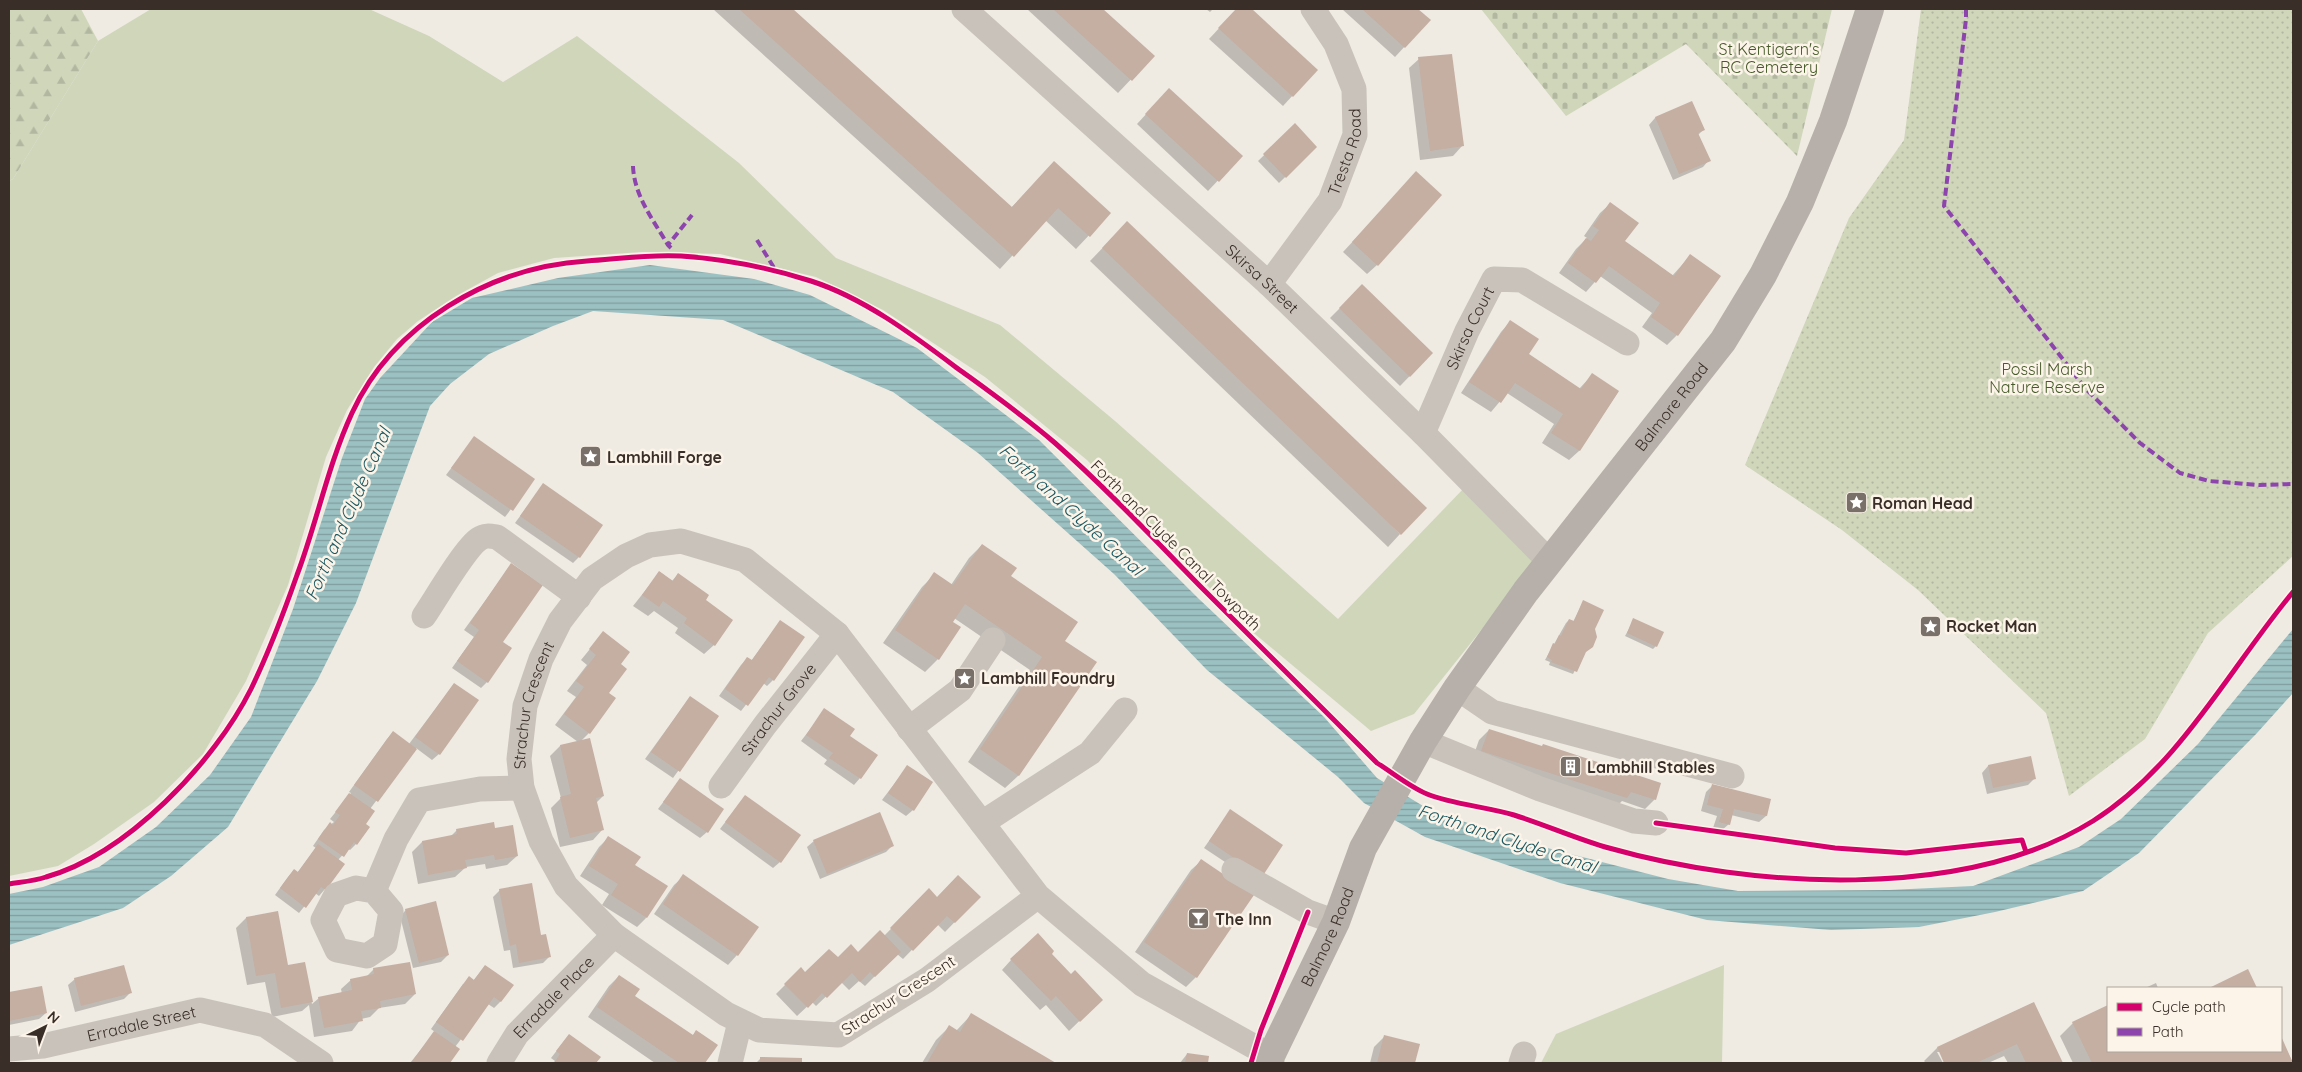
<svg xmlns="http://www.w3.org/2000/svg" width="2302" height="1072" viewBox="0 0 2302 1072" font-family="Quicksand,sans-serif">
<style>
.grass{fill:#cfd6ba}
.forest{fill:url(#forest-firs)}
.cemetery{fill:url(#cemetery-stones)}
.park{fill:url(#park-dots)}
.water{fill:url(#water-rules)}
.shadow{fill:#0003}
.building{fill:#c5aea2}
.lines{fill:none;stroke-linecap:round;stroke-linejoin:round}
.minor{stroke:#c8c2bb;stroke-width:25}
.major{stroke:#b7b0aa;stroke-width:28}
.quiet{stroke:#8e44ad;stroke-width:4;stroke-dasharray:8 4;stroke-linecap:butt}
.cycleway-casing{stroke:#fcf4e9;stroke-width:8}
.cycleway{stroke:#d6006c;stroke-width:5}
.labels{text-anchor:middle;stroke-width:5;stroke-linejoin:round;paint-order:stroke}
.park-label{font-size:16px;fill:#465b29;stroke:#fcf4e9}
.street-label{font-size:16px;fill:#3a2f28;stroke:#fcf4e9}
.poi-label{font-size:16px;font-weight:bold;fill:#3a2f28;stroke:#fcf4e9;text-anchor:start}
.water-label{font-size:18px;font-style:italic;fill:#195760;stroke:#fcf4e9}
</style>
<defs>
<pattern id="forest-firs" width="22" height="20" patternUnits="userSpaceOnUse" patternTransform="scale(1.25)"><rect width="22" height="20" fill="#cfd6ba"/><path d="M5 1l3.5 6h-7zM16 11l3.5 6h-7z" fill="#b2b8a0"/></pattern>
<pattern id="cemetery-stones" width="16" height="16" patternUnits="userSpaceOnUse" patternTransform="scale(1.25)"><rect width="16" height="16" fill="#cfd6ba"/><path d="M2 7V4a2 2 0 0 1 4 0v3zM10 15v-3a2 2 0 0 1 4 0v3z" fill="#b2b8a0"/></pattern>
<pattern id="park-dots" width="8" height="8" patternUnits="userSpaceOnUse" patternTransform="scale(1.25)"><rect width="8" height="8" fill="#cfd6ba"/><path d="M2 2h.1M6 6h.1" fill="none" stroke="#b2b8a0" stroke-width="1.8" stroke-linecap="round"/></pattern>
<pattern id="water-rules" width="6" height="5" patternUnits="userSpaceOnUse" patternTransform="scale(1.25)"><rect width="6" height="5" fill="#9cc1c2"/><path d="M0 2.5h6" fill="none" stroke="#809d9e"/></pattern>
</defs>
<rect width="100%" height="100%" fill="#efeae2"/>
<g class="grass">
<polygon points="151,9 369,9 429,36 503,82 577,36 739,163 836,258 1000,325 1115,421 1338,619 1466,486 1538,559 1414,714 1371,731 1249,629 1087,460 985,377 883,310 816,277 720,254 642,252 554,258 498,273 456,296 418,321 397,339 374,367 347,410 326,457 288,585 246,681 203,754 154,802 94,844 58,866 9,876 9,181 13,179 98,41"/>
<polygon points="1724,965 1722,1063 1541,1063 1556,1034"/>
</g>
<polygon class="forest" points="9,9 81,9 98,41 13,179 9,181"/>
<polygon class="cemetery" points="1481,9 1832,9 1797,156 1686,44 1566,116"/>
<polygon class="park" points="1921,9 2293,9 2293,556 2208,633 2145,739 2069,796 2046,713 1918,590 1842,530 1745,465 1849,218 1904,140"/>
<polygon class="water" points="650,265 754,279 810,295 917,348 1039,440 1199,599 1324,717 1377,778 1428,809 1516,840 1668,879 1738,891 1889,890 1973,886 2079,847 2121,819 2198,744 2293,629 2293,693 2257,733 2139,853 2083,891 1995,912 1919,927 1831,930 1707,920 1560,883 1425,837 1364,803 1338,777 1207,670 1114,574 978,453 893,392 723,320 593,311 553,326 489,354 450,384 430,406 356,603 317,681 228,827 171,876 123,908 9,945 9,894 43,887 99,867 156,827 210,775 251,717 293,609 342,458 365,399 380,378 432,322 472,298 558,278"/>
<g class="shadow">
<polygon points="713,9 791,9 1011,208 1054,163 1110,213 1076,249 1045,220 1000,269"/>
<polygon points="1027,9 1102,9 1153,56 1118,93"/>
<polygon points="1206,9 1213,9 1210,12"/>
<polygon points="1237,9 1250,9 1316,70 1283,106 1209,39"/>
<polygon points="1342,9 1416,9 1429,20 1395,57"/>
<polygon points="1419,59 1462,146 1453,156 1420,160 1409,68"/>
<polygon points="1160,99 1241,156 1208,191 1137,124"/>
<polygon points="1692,103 1704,129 1698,135 1709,160 1703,167 1673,180 1649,125 1655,118"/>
<polygon points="1295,125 1316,147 1279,183 1258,161"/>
<polygon points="1407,183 1377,265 1367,274 1343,252"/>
<polygon points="1610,204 1623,241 1672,276 1690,256 1719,276 1677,335 1667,345 1642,327 1652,313 1600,276 1586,292 1559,273 1576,249 1587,238 1584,236 1600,213"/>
<polygon points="1115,235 1400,534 1388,547 1090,261"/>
<polygon points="1362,286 1432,353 1400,386 1330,318"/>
<polygon points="1510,322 1527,355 1579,389 1592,375 1618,392 1579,451 1569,460 1542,443 1554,424 1507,393 1491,412 1461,393 1501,332"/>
<polygon points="474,438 533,480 505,517 446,475"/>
<polygon points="543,485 579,557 573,563 515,523"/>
<polygon points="982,545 1063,641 1095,662 1018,776 1005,788 968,762 1030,670 954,618 938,659 925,672 883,643 922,587 935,574 951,585 969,558"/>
<polygon points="511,565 498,646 487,682 481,688 452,668 474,637 464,630"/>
<polygon points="660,572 672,581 678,574 704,600 714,645 704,654 675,633 678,628 654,611 648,616 633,606"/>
<polygon points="1583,602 1584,653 1573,674 1549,665 1550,662 1545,660 1566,623 1569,620 1573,622"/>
<polygon points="1634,620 1656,646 1653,649 1625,636"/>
<polygon points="781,621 773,680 767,686 763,683 741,711 719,696 741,665 747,659 751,661"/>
<polygon points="603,633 620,664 589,733 581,741 603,796 596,803 602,830 593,840 560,847 551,808 561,798 550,756 560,746 578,742 555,725 576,697 567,691 587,665 581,660"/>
<polygon points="454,684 439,754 432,760 416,748 370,809 356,844 350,850 348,849 338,860 325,889 319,896 315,893 299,913 275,895 288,877 294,870 297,873 316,848 313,846 324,830 334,822 330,819 351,793 349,792 387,739 393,732 409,744"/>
<polygon points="690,697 718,716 673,778 645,759"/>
<polygon points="825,710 849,736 860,778 854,785 824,764 827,760 801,741"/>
<polygon points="1489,730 1541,747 1655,799 1645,809 1622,801 1616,807 1472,760 1479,740"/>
<polygon points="2030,757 2034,779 2028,785 1987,794 1982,773 1988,766"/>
<polygon points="907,767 913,810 906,816 882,800"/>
<polygon points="680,780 707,832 700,838 658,809"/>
<polygon points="1713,785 1770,800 1766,816 1759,822 1731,815 1729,824 1722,830 1713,828 1717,816 1701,811 1706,792"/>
<polygon points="745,796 780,862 773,868 720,829"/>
<polygon points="1230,811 1255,882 1204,848"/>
<polygon points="457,830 494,830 517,856 507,865 486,869 485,864 466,867 455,877 418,884 412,852 422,842 450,837"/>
<polygon points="608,838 634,866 646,918 637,927 602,905 609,894 580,876 599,847"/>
<polygon points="814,841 892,846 886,852 820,879 807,847"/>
<polygon points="1201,861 1252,895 1196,977 1186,987 1135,952 1191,870"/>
<polygon points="684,876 737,955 728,965 654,914 674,885"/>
<polygon points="500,890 540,936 550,956 543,963 513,968 510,950 504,951 493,897"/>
<polygon points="929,890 937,898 979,897 945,932 937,924 903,959 897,954 865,986 859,981 849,990 841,982 816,1006 812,1002 797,1016 776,994 801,969 805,973 838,959 858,953 884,936"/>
<polygon points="406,910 448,955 441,962 413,968 400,916"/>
<polygon points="277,913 287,966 304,963 312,1004 319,998 342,994 341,989 351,980 366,977 374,969 415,994 405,1004 379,1008 370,1017 361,1019 352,1031 314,1037 309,1005 302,1011 272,1017 265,982 247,985 236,928 246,918"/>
<polygon points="1050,954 1071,976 1101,1000 1069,1031 1046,1005 1040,1010 1002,970 1011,960"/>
<polygon points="485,966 512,985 500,1002 494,1008 488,1004 455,1047 458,1050 448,1063 410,1063 435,1032 431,1029 463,984 473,981"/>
<polygon points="619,976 633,996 692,1036 696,1032 716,1045 704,1063 655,1063 588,1017 609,986"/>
<polygon points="75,979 130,993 124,999 75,1012 68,985"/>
<polygon points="2156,983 2158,988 2145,988"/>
<polygon points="41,987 46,1013 39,1019 9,1025 9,993"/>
<polygon points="2033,1003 2061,1063 2008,1063 2004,1056 1988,1063 1946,1063 1940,1052 1937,1052 1943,1063 1926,1063 1924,1061 1937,1048"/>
<polygon points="2108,1006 2108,1051 2281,1051 2281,1039 2293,1063 2073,1063 2060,1036 2073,1023"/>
<polygon points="971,1015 1053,1063 922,1063 936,1040 949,1027 956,1031"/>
<polygon points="569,1035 599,1057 595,1063 553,1063 555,1061 551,1058"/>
<polygon points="1384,1037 1418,1045 1414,1063 1370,1063 1374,1047"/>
<polygon points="1187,1054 1208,1057 1207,1063 1180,1063"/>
<polygon points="761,1058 801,1060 801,1063 756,1063"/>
</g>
<g class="building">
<polygon points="739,9 793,9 1012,207 1054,161 1111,213 1090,237 1058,208 1014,257"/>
<polygon points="1053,9 1103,9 1155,56 1132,81"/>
<polygon points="1236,9 1252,9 1318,70 1293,97 1218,28"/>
<polygon points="1362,9 1418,9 1431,20 1405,48"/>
<polygon points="1452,54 1464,146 1430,151 1418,57"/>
<polygon points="1169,88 1243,156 1219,182 1145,114"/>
<polygon points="1692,101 1705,130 1698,133 1711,161 1679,174 1655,117"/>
<polygon points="1295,123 1317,147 1286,178 1263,154"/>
<polygon points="1416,171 1442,195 1378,266 1352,242"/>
<polygon points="1610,202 1639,223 1625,241 1674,276 1690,254 1721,276 1678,336 1651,317 1660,303 1609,266 1596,283 1568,263 1586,238 1591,241 1599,230 1593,226"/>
<polygon points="1127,221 1427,508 1401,535 1102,248"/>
<polygon points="1362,284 1433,353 1410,377 1339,308"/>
<polygon points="1510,320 1539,339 1529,354 1581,389 1592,373 1619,391 1580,451 1551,433 1563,414 1515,383 1501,403 1469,382"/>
<polygon points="474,436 535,479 513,511 451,468"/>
<polygon points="543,483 603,525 580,558 520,516"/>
<polygon points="982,544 1017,568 1011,576 1078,622 1065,641 1097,662 1019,776 980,749 1042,657 965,604 953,622 961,627 939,660 895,630 934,572 953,585"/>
<polygon points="511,563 543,585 503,642 512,648 488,683 457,661 479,630 470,623"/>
<polygon points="659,571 673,581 678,573 709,595 706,600 733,620 715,646 684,623 687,618 663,601 659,607 642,595"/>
<polygon points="1583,600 1604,610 1595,629 1597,637 1593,647 1586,652 1577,672 1551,662 1552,660 1547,657 1553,643 1555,644 1559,635 1561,636 1569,619 1574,621"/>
<polygon points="1633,618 1664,632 1657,647 1627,633"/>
<polygon points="780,620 805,637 774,681 769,677 748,706 725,689 747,657 752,660"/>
<polygon points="603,631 630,652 621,664 627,669 609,693 616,698 590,734 564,714 584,687 576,681 596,655 589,649"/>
<polygon points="454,683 479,700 440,755 415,737"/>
<polygon points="690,696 719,716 680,772 651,752"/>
<polygon points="824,708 855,729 850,736 878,755 861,779 829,758 833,753 806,735"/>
<polygon points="1489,729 1542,746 1543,744 1661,783 1656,800 1631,792 1627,798 1481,751"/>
<polygon points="393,731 417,749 378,802 354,785"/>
<polygon points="590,738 604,796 596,798 604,830 570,838 560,797 571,794 560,745"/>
<polygon points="2031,756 2036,779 1993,788 1988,765"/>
<polygon points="907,765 933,782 914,811 888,793"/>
<polygon points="680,778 724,809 708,833 663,802"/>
<polygon points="1712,784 1771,799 1767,816 1734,809 1730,825 1719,822 1723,809 1707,805"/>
<polygon points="349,793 375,811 366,824 370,827 357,845 354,842 344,857 318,839 330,822 333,825 340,815 335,812"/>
<polygon points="745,795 801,835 781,863 725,822"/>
<polygon points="1230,809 1283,845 1262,877 1209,841"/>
<polygon points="880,812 894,846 827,874 813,840"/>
<polygon points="494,822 495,828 513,825 518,856 495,860 494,855 465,860 467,868 428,875 422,841 457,834 456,829"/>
<polygon points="608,836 641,857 635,865 668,886 647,918 611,895 618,884 589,866"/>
<polygon points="318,844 345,864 326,890 321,887 306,908 280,888 294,869 298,872"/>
<polygon points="1201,859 1254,895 1197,978 1144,942"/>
<polygon points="683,874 759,927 738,956 663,904"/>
<polygon points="958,875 981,897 955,923 947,916 913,951 890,928 929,888 937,897"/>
<polygon points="532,883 541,935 546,934 551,957 519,963 516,944 510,946 499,889"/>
<polygon points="436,901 449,955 419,963 405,909"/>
<polygon points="278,911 288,965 305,962 313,1002 281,1008 275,973 256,976 246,917"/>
<polygon points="880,930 901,952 875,977 870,972 860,982 852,973 827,998 822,993 808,1008 784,984 801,967 805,972 829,949 838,957 851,944 858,952"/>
<polygon points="1038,933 1054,951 1052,954 1071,974 1075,970 1103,1000 1080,1022 1056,996 1051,1001 1010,959"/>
<polygon points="410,962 416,994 380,1001 381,1008 361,1011 363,1021 324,1028 318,997 352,990 350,979 374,974 373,968"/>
<polygon points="124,965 132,993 81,1006 74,978"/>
<polygon points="485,965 514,985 501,1002 494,997 463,1041 436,1022 469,976 474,980"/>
<polygon points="2248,969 2257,988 2209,988"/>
<polygon points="619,975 640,989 635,996 693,1035 696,1030 718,1045 705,1063 679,1063 597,1007"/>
<polygon points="42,986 47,1013 9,1021 9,992"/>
<polygon points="2034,1002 2063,1063 2026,1063 2017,1044 1976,1063 1944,1063 1937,1047"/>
<polygon points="2108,1005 2108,1051 2281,1051 2281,1036 2293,1063 2092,1063 2072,1022"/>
<polygon points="971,1013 1056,1063 927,1063 949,1025 960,1032"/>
<polygon points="434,1031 460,1049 450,1063 411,1063"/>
<polygon points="569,1034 601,1057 596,1063 554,1063 560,1054 556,1051"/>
<polygon points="1384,1035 1420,1044 1415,1063 1377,1063"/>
<polygon points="1187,1053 1209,1056 1208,1063 1185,1063"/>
<polygon points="760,1057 802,1058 802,1063 760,1063"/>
</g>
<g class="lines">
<g class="minor">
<path id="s1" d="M 964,9 L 1269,284 L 1423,433 L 1549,561"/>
<path id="s2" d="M 1269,284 L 1330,201 L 1355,135 L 1354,89 L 1336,44 L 1313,9"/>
<path id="s3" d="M 1423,433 L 1467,331 L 1494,279 L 1522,280 L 1627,343"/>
<path d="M 424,616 C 435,600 465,548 479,539 C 485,535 490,536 497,537 L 579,597"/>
<polyline points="1457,688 1492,712 1732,776"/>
<polyline points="909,729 960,690 993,640"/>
<polyline points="1423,741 1540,789 1634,821 1656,823"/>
<path id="s4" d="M 721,786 L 765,725 L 837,634"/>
<polyline points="982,823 1090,753 1125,710"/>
<polyline points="1234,870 1308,912 1336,922"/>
<polygon points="356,888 374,891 391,911 385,944 367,956 337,950 323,920 336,895"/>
<polyline points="374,891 396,839 419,800 480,789 522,788"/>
<path id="s5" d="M 1038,896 L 927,980 L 838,1035 L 759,1030 L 726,1014 L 614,935 L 566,886 L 541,841 L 522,788 L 519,759 L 525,706 L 541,659 L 560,621 L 592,579 L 626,556 L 650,545 L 681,541 L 745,560 L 837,634 L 1038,896 L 1142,984 L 1271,1056"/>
<path id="s6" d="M 9,1049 L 43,1046 L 200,1010 L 265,1025 L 321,1063"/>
<path id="s7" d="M 499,1063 L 517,1034 L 614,935"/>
<polyline points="730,1063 740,1022"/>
<polyline points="1521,1063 1524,1054"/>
</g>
<path class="major" id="s8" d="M 1270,1063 L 1271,1056 L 1336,922 L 1363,848 L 1423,741 L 1457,688 L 1526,591 L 1723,341 L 1763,275 L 1800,202 L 1833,121 L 1870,9"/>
<g class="quiet">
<polyline points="1966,9 1966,19 1944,206 2086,389 2140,443 2180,473 2209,481 2259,485 2293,484"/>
<path d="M 633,166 C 634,196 654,221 668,245"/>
<polyline points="757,240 776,271"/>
<polyline points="671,248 668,245 692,215"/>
</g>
<defs>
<g id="cycleway">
<polyline points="1656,823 1835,848 1906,853 2022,840 2026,852"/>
<path d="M 9,884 C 21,882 34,881 46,877 C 127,854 214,763 251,689 C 268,654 284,612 297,575 C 317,522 328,465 352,413 C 393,324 490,267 587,261 C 617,259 650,254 681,256 C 724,259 770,268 811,281 C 864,298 913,335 957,368 C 990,392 1024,416 1055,443 C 1107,489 1155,540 1203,589 C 1261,647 1319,705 1377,763 C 1393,773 1410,787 1427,794 C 1452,804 1487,807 1514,815 C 1546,825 1577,839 1609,848 C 1750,888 1963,902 2093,821 C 2180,766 2229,669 2293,592"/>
<polyline points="1251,1063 1261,1030 1308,912"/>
</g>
</defs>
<use href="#cycleway" class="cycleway-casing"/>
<use href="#cycleway" class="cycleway"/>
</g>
<defs>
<symbol id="sight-square" viewBox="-11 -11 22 22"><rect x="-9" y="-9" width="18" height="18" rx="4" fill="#797069" stroke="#fcf4e9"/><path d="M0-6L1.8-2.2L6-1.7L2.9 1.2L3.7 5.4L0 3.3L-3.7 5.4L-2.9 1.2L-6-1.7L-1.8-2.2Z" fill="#fff"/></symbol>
<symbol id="building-square" viewBox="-11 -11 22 22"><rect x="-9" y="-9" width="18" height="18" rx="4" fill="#797069" stroke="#fcf4e9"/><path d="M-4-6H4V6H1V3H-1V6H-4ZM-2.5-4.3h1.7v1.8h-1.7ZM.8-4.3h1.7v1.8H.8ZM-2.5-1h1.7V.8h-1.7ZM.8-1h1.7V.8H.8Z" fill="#fff"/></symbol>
<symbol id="bar-square" viewBox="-11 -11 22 22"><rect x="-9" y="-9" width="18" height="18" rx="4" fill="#797069" stroke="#fcf4e9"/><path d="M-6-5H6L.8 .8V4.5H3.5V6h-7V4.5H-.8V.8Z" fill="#fff"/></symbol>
</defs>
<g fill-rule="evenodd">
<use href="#sight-square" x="578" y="444" width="25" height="25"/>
<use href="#sight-square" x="1844" y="490" width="25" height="25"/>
<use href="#sight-square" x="1918" y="614" width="25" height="25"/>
<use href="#sight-square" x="952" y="666" width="25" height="25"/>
<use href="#building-square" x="1558" y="754" width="25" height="25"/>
<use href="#bar-square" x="1186" y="906" width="25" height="25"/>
</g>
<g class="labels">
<g class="park-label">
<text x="1769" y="55">St Kentigern's<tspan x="1769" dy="18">RC Cemetery</tspan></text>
<text x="2047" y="375">Possil Marsh<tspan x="2047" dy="18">Nature Reserve</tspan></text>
</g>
<g class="street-label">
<text dy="6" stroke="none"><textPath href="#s2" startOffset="155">Tresta Road</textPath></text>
<text dy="6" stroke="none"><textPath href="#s1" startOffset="402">Skirsa Street</textPath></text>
<text dy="6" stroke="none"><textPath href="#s3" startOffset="115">Skirsa Court</textPath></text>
<text dy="6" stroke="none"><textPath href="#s8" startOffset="774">Balmore Road</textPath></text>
<text transform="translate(1176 545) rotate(45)" y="6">Forth and Clyde Canal Towpath</text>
<text dy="6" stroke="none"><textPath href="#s5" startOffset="758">Strachur Crescent</textPath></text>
<text dy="6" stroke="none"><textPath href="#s4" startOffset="96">Strachur Grove</textPath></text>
<text dy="6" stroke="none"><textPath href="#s8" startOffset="139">Balmore Road</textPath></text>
<text transform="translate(898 995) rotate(-33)" y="6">Strachur Crescent</text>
<text dy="6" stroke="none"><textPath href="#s7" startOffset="86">Erradale Place</textPath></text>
<text dy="6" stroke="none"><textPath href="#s6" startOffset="135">Erradale Street</textPath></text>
</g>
<g class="poi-label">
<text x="607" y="463">Lambhill Forge</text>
<text x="1872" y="509">Roman Head</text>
<text x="1946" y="632">Rocket Man</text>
<text x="981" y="684">Lambhill Foundry</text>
<text x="1587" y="773">Lambhill Stables</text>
<text x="1215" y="925">The Inn</text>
</g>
<g class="water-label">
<text transform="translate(1071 510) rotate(42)" y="6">Forth and Clyde Canal</text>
<text transform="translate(348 514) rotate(-66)" y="6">Forth and Clyde Canal</text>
<text transform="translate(1507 839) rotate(18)" y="6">Forth and Clyde Canal</text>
</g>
</g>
<rect width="2302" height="1072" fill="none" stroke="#3a2f28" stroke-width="20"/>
<rect x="2107" y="987" width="175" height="65" fill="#fcf4e9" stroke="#aea59c"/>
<rect x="2117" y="1003" width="25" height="8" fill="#d6006c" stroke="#aea59c"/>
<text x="2152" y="1012" font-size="15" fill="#3a2f28">Cycle path</text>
<rect x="2117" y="1028" width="25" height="8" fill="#8e44ad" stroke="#aea59c"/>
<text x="2152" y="1037" font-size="15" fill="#3a2f28">Path</text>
<g transform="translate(45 1027) rotate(42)" stroke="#fcf4e9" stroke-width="4" paint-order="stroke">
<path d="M0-4L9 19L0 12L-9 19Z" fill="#3a2f28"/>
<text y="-8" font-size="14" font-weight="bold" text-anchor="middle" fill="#3a2f28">N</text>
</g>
</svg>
